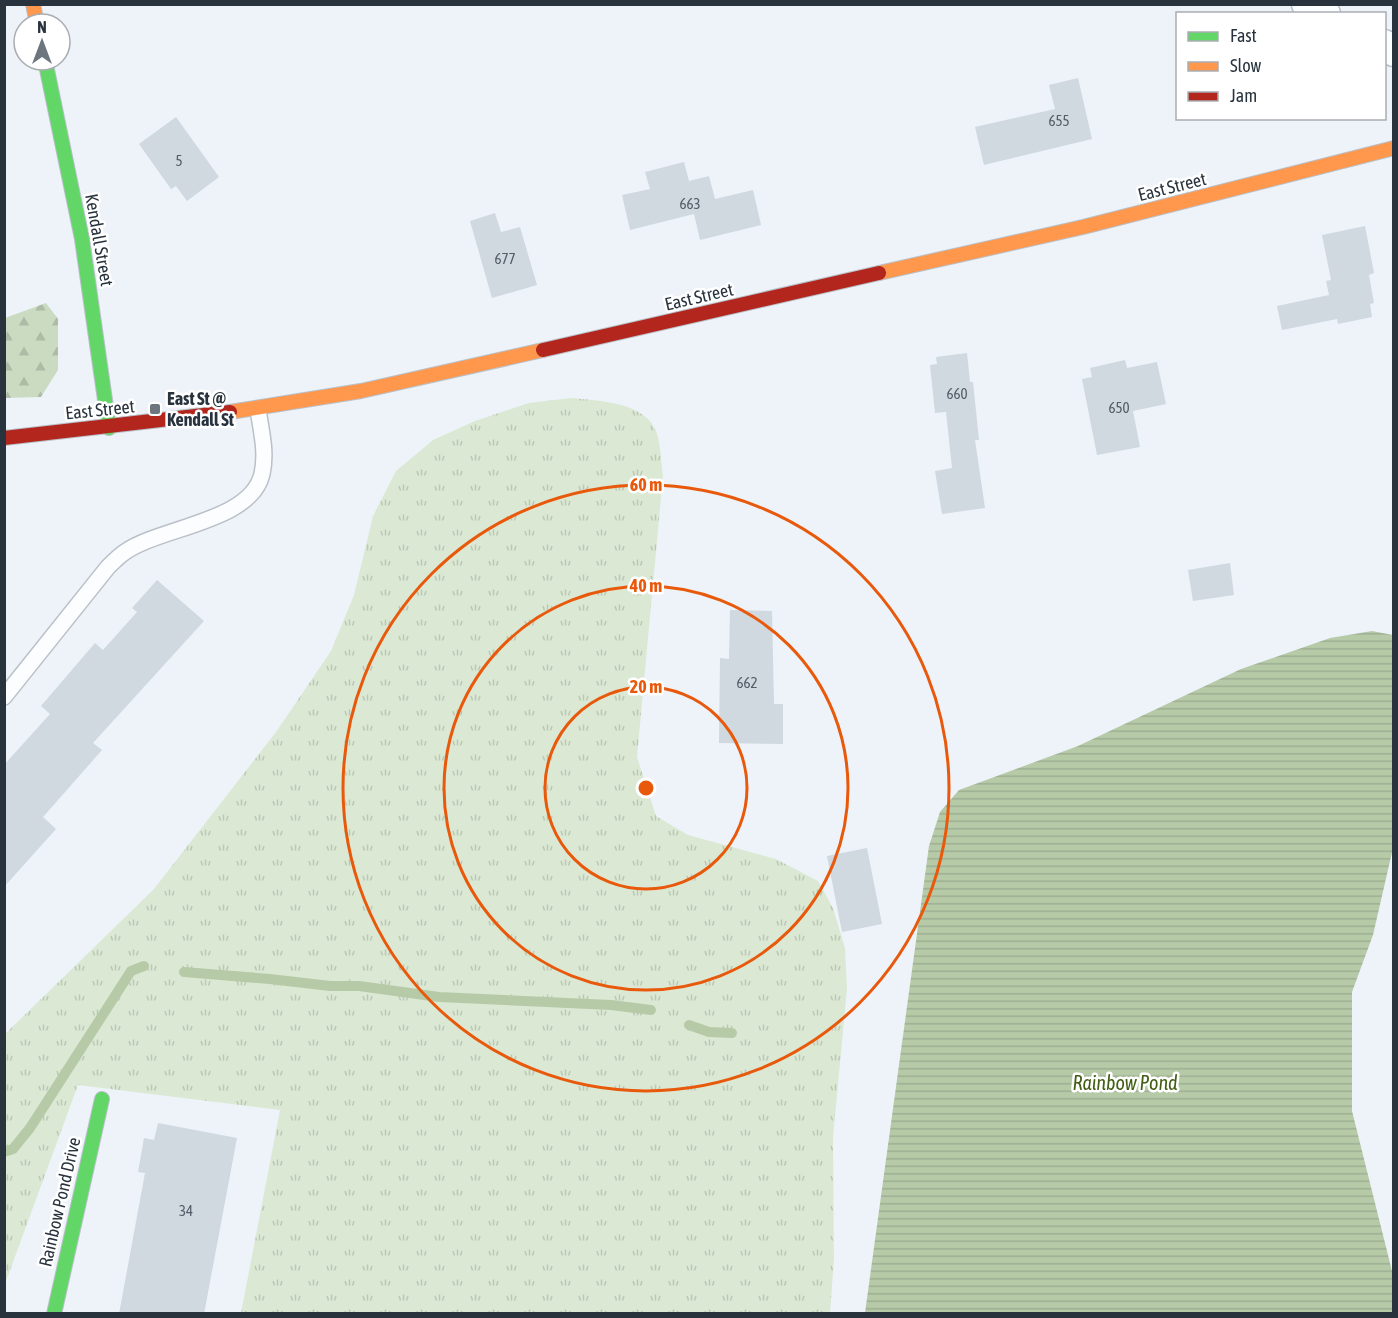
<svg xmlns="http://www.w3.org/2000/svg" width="1398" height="1318" viewBox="0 0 1398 1318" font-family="'Asap Condensed',sans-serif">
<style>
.grass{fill:url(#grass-tufts)}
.forest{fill:url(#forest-firs)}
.water{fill:url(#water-rules)}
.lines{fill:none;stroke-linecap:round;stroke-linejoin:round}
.stream{stroke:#b7caa8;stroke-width:10}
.building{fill:#d0d8e0}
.lane-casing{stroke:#b9c0c8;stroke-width:18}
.street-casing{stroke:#b9c0c8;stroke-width:33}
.fast-casing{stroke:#b9c0c8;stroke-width:16}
.slow-casing{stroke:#b9c0c8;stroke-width:16}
.jam-casing{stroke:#b9c0c8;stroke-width:16}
.lane{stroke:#fcfdfe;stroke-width:15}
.street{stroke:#fcfdfe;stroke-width:30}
.fast{stroke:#63d668;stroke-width:14}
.slow{stroke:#ff974d;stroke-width:14}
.jam{stroke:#b3261e;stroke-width:14}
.ring{fill:none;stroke:#e8590c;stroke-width:3}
.poi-dot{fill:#6d767f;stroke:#fff;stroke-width:2}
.labels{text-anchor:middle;stroke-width:5;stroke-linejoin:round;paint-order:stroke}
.number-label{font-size:15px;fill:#525c66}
.street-label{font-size:18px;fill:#28333e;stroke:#fff}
.poi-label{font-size:18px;font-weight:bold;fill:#28333e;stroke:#fff;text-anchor:start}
.water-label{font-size:20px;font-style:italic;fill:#425e14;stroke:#fff}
.centre{fill:#e8590c;stroke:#fff;stroke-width:3}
.ring-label{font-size:18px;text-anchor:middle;font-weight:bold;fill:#e8590c;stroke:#fff;stroke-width:5;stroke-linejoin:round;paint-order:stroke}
</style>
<defs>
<pattern id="grass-tufts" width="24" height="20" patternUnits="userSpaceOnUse" patternTransform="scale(1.5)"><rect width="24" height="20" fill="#dbe9d4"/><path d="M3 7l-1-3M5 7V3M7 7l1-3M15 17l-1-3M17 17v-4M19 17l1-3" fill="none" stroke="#bcc8b7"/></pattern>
<pattern id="forest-firs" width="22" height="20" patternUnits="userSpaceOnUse" patternTransform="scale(1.5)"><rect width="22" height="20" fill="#cbdbc1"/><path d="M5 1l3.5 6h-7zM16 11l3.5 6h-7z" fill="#aebca7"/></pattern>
<pattern id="water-rules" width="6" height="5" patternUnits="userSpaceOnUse" patternTransform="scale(1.5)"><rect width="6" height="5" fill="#b7caa8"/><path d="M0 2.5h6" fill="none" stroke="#9dae92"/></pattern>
</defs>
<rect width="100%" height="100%" fill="#edf3f9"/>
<path class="grass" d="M 571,398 C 598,401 647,401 657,434 C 661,447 661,463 663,476 L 637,757 L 656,816 L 688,835 L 776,859 L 818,881 L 833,908 L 845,948 L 847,989 L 833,1137 L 834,1259 L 830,1313 L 241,1313 L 280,1110 L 78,1085 L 5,1284 L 5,1034 L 154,889 L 276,732 L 331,651 L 354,595 L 373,516 L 396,471 L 433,440 L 475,421 L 529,403 Z"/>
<polygon class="forest" points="46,303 58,319 58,370 41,397 5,398 5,318"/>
<polygon class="water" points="1372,631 1393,635 1393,848 1373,935 1352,992 1352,1111 1393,1275 1393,1313 865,1313 929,846 940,812 959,790 1078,746 1241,669 1330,638"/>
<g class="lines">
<g class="stream">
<polyline points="184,972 270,979 330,986 359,986 439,997 611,1005 651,1010"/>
<polyline points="689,1025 709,1032 732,1033"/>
<polyline points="4,1152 13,1149 30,1128 131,971 144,966"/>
</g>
</g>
<g class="building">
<polygon points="1078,78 1092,139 984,165 975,127 1055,109 1049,85"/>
<polygon points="176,117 219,177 187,201 176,186 171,189 139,144"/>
<polygon points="684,162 689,181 709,176 715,199 753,190 761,225 700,240 694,214 630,230 622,195 650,189 645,172"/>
<polygon points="495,213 501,232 520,227 537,285 492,298 470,221"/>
<polygon points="1365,226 1374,273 1369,275 1374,303 1370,304 1372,317 1338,324 1337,319 1282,330 1277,306 1329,295 1326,281 1331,280 1322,235"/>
<polygon points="967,353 970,382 973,382 979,440 975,440 985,508 942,514 935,471 952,468 946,412 935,413 930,365 937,364 936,357"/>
<polygon points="1125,360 1127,368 1157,362 1166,404 1133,411 1140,447 1097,455 1082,379 1092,377 1090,368"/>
<polygon points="1230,563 1234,595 1193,601 1188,570"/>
<polygon points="157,580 204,621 93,743 102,750 43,817 56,829 4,887 4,765 50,714 41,706 95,643 103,650 137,612 132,608"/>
<polygon points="730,610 772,611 774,704 783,704 783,744 719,743 720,658 729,659"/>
<polygon points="867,848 882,924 842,932 827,856"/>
<polygon points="158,1123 237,1138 204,1314 119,1314 145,1173 138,1172 144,1138 154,1140"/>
</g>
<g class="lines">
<defs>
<path id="lane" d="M 4,697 L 108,567 C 113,562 119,556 125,552 C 160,527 251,522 262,474 C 267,452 261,431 258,409"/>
<g id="street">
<polyline points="1307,4 1325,14"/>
<polyline points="1384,45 1394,51"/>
</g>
<g id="fast">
<polyline points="45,60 82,239 109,428"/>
<polyline points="54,1314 102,1099"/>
</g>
<g id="slow">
<polyline points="33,4 37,24"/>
<polyline points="879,273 1083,227 1394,148"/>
<polyline points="230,412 361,391 543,350"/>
</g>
<g id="jam">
<polyline points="543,350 879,273"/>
<polyline points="4,438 230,412"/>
</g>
</defs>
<use href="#lane" class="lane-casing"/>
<use href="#street" class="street-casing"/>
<use href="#fast" class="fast-casing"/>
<use href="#slow" class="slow-casing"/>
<use href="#jam" class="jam-casing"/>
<use href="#lane" class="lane"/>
<use href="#street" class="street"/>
<use href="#fast" class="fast"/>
<use href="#slow" class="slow"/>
<use href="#jam" class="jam"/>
</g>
<g class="ring">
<circle cx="646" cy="788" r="101"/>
<circle cx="646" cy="788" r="202"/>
<circle cx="646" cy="788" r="303"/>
</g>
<rect class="poi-dot" x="149" y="403" width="12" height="12" rx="3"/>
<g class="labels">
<g class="number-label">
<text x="1059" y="126">655</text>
<text x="179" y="166">5</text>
<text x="690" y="209">663</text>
<text x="505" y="264">677</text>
<text x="957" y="399">660</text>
<text x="1119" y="413">650</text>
<text x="747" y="688">662</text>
<text x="186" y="1216">34</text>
</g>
<g class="street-label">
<text transform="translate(1172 187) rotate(-14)" y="6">East Street</text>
<text transform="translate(99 240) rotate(80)" y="6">Kendall Street</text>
<text transform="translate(699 297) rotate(-13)" y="6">East Street</text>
<text transform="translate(100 410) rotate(-6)" y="6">East Street</text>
<text transform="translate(60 1202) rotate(-77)" y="6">Rainbow Pond Drive</text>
</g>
<g class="poi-label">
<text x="167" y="405">East St @<tspan x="167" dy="21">Kendall St</tspan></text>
</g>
<g class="water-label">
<text x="1125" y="1090">Rainbow Pond</text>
</g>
</g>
<circle cx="646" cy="788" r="9" class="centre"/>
<g class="ring-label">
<text x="646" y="491">60 m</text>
<text x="646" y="592">40 m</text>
<text x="646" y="693">20 m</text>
</g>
<rect width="1398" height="1318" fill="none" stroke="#28333e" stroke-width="12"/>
<rect x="1176" y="12" width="210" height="108" fill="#ffffff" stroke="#a9adb2" stroke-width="1.5"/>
<rect x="1188" y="32" width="30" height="9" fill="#63d668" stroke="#a9adb2" stroke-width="1.5"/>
<text x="1230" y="42" font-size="18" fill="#28333e">Fast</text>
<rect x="1188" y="62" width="30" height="9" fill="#ff974d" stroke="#a9adb2" stroke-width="1.5"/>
<text x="1230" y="72" font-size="18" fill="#28333e">Slow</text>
<rect x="1188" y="92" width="30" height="9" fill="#b3261e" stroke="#a9adb2" stroke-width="1.5"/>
<text x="1230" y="102" font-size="18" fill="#28333e">Jam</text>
<g transform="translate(42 42)"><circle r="28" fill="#ffffff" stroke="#a9adb2" stroke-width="1.5"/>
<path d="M0-4.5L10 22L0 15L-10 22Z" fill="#6d767f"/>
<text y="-9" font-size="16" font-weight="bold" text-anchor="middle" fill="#28333e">N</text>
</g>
</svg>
